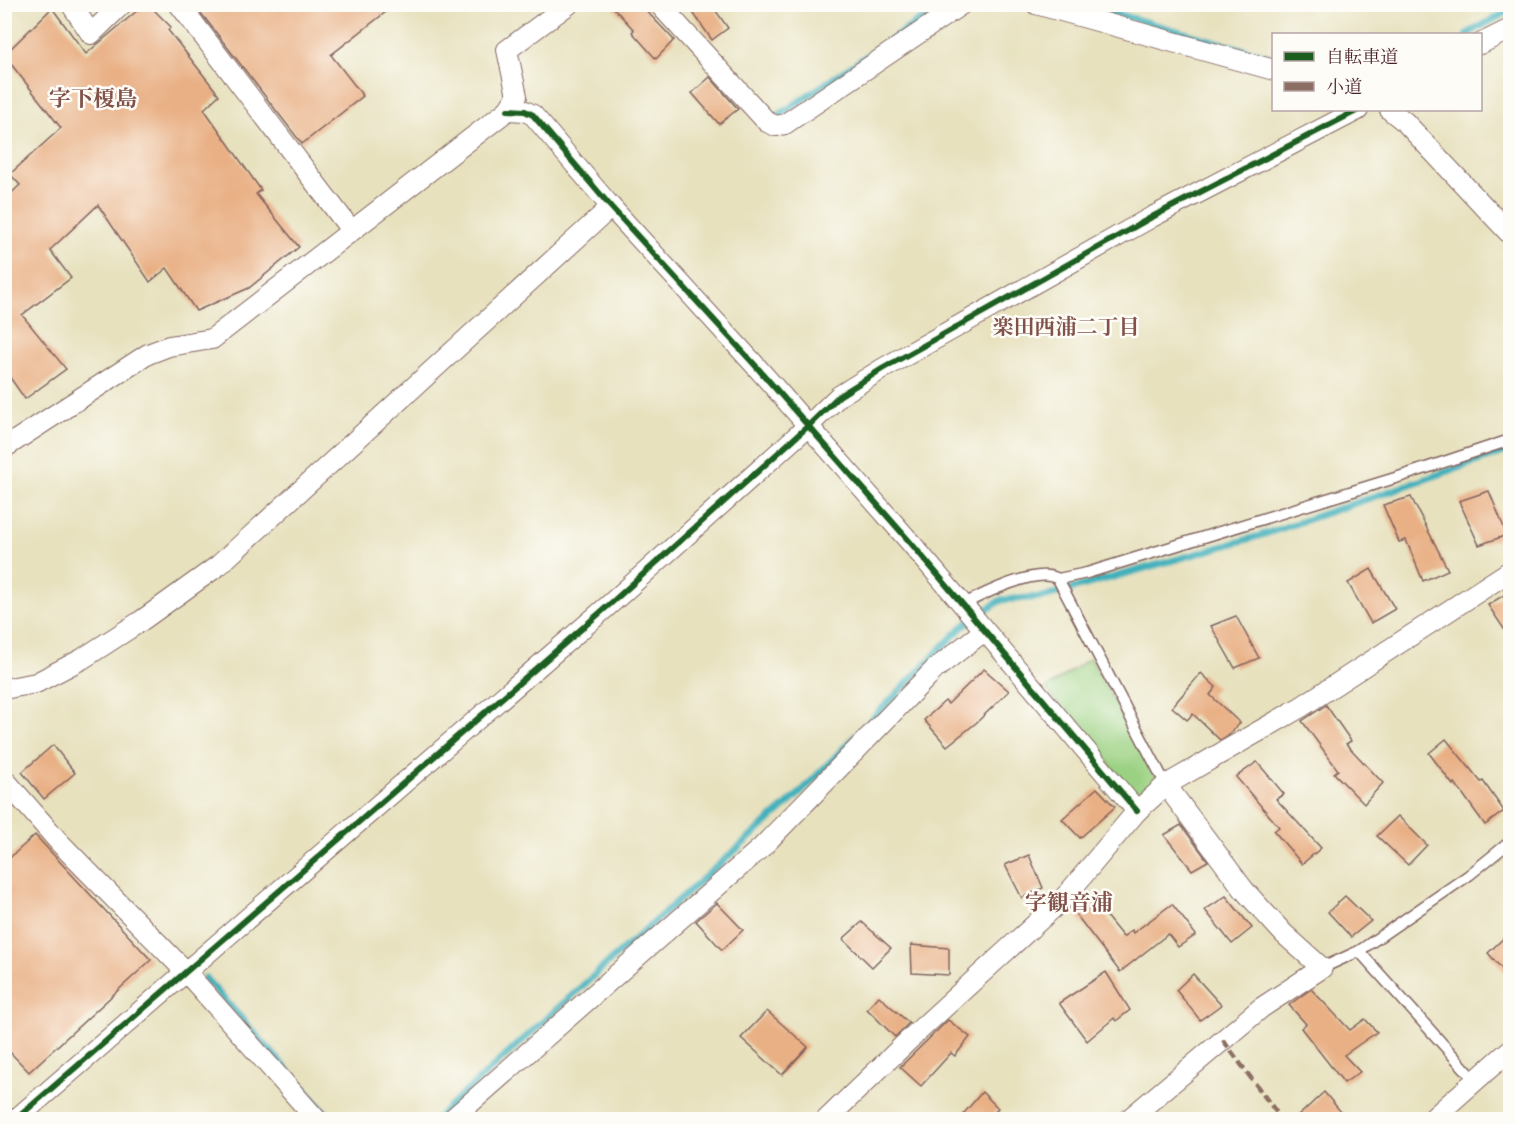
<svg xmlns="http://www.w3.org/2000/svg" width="1515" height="1124" viewBox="0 0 1515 1124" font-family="'IM FELL Double Pica','Noto Serif JP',serif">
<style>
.green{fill:#9bd182;stroke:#727856;stroke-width:1.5}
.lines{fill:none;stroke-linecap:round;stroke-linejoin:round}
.stream{stroke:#40b0bc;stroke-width:7}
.building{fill:#e9b085}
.service-casing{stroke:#81635e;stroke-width:13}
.minor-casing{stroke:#81635e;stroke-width:22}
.service{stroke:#fff;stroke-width:10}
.minor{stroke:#fff;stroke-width:20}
.quiet{stroke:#8d6e63;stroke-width:4.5;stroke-dasharray:9 4.5;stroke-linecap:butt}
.cycleway-casing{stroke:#fdfcf7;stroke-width:10}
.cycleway{stroke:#1b5e20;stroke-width:6}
.labels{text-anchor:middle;stroke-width:5;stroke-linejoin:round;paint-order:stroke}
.neighbourhood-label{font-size:21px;font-weight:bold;fill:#82524a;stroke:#fdfcf7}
.quarter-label{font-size:22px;font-weight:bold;fill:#82524a;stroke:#fdfcf7}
</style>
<rect width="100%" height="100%" fill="#fdfcf7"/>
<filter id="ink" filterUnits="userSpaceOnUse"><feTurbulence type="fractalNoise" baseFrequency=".0167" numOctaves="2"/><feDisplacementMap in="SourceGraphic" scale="12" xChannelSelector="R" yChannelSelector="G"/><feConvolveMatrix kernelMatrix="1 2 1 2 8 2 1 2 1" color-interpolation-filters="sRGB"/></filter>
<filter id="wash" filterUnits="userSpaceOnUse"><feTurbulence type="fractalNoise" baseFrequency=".008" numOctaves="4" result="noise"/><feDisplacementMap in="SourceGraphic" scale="24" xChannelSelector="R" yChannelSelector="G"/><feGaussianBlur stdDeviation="1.35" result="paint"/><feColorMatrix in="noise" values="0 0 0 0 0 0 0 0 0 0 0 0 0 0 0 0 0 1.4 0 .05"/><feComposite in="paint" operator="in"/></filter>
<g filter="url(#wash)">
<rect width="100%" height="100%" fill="#e7e1be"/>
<polygon class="green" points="1090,658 1159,781 1135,794 1046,689"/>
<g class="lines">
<g class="stream">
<polyline points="1082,4 1274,58"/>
<polyline points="1467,34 1510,10"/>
<polyline points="779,115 937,9"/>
<polyline points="205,978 332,1120"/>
<polyline points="435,1120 611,960 799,794 962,627 1001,600 1043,597 1259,536 1510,450"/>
</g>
</g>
<g id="blocks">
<g class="building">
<polygon points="145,4 148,4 171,27 168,30 219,95 204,109 261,190 256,194 299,247 249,288 196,311 167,268 150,282 98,205 50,250 71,278 22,315 66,369 25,399 4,369 4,200 20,185 10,174 61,128 4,55 52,8 86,54"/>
<polygon points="194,4 396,4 331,55 363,96 302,144"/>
<polygon points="610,4 640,4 674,40 656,59 632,32 634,30"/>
<polygon points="687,4 711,4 728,28 712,40"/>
<polygon points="710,77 738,109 719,124 692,93"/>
<polygon points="1489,491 1507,535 1479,545 1459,501"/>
<polygon points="1411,497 1448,570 1423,581 1406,540 1399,542 1383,505"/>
<polygon points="1371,569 1395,609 1371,623 1348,583"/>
<polygon points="1510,591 1510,638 1488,605"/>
<polygon points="1236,616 1259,658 1235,668 1211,626"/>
<polygon points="984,669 1009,691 976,723 947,746 924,720 945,701 948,704"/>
<polygon points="1201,673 1216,687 1210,695 1240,723 1228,736 1220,740 1193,714 1187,720 1172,707"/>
<polygon points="1326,705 1351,741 1346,744 1383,783 1364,804 1334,773 1338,770 1302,721"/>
<polygon points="1446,739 1481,782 1483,781 1504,811 1485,825 1455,783 1453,785 1429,753"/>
<polygon points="53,745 75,773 44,799 22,772"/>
<polygon points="1257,762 1284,794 1276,799 1321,848 1302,864 1274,831 1279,827 1236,777"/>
<polygon points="1097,788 1115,807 1080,838 1062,819"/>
<polygon points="1398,816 1427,845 1408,865 1377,836"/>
<polygon points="1181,825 1208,861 1192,870 1164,835"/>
<polygon points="35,835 151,960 29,1072 4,1046 4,863"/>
<polygon points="1029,855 1043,888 1022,898 1005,865"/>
<polygon points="1088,894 1123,937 1132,930 1133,933 1172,904 1196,935 1178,947 1168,934 1120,972 1071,908"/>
<polygon points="1226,896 1252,928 1232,944 1205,910"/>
<polygon points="1345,896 1371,921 1351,937 1328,912"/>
<polygon points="717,903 743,930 722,950 696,921"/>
<polygon points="862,922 891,948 872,967 843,939"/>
<polygon points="1510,932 1510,978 1488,953"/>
<polygon points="911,945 949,948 949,975 912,973"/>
<polygon points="1106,972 1130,1010 1116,1021 1114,1018 1087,1041 1059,1003"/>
<polygon points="1193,974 1221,1005 1200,1020 1176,990"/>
<polygon points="1311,989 1350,1030 1365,1019 1377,1032 1344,1055 1360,1072 1344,1083 1301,1028 1306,1024 1289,1005"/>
<polygon points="879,996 909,1023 895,1037 867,1009"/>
<polygon points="767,1011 808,1047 782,1075 741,1038"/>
<polygon points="948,1020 970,1037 955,1056 951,1053 921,1086 900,1067"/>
<polygon points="982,1092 998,1108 989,1119 959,1119"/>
<polygon points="1324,1092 1347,1119 1295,1119"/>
</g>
</g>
</g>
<g filter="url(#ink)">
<use href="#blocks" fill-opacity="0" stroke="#81635e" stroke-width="1.5"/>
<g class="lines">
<defs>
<g id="service">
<polyline points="1058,579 1166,785"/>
<path d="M 962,605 C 981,595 1038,566 1058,579 L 1087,573 L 1405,475 L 1510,440"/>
<polyline points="1359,951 1475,1080"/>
<polyline points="1322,968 1359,951 1469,875 1510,842"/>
</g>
<g id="minor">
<polyline points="71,4 91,34 122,4"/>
<polyline points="179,4 351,230"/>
<polyline points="659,4 767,122 776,126 785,124 962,4"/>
<polyline points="1036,4 1274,70"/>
<polyline points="1480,44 1510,29"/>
<polyline points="508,110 525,111 533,115 611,207 754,364 910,542 1137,811"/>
<polyline points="1390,110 1405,122 1510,234"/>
<polyline points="4,448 148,354 169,346 212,339 508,110 517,96 507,50 569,4"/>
<polyline points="4,689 36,683 82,659 141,621 219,565 611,207"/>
<polyline points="4,779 59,842 187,973 317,1120"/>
<polyline points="15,1120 609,605 807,427 839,396 882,369 1152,217 1358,110"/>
<polyline points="451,1120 762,847 935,669 984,631"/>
<polyline points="826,1120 914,1035 1064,898 1137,811 1166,785 1301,707 1510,571"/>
<polyline points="1128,1120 1261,1008 1322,968 1284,934 1244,890 1166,785"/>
<polyline points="1431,1120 1510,1050"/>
</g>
</defs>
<use href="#service" class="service-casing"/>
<use href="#minor" class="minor-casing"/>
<use href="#service" class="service"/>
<use href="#minor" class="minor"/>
<polyline class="quiet" points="1223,1040 1282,1120"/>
<defs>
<g id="cycleway">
<polyline points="508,110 525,111 533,115 611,207 754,364 910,542 1137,811"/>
<polyline points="15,1120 609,605 807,427 839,396 882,369 1152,217 1358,110"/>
</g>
</defs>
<use href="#cycleway" class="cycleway-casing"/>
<use href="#cycleway" class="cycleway"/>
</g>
</g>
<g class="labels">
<g class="neighbourhood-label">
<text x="1066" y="334">楽田西浦二丁目</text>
</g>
<g class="quarter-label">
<text x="93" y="106">字下榎島</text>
<text x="1069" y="910">字観音浦</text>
</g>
</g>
<rect width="1515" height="1124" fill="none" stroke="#fdfcf7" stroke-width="24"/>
<rect x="1272" y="33" width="210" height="78" fill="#fdfcf7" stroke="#b5a4a5" stroke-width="1.5"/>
<rect x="1284" y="52" width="30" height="9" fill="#1b5e20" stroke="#b5a4a5" stroke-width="1.5"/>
<text x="1326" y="63" font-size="18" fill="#4a1f2b">自転車道</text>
<rect x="1284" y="82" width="30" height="9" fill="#8d6e63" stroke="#b5a4a5" stroke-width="1.5"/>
<text x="1326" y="93" font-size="18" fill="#4a1f2b">小道</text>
</svg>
